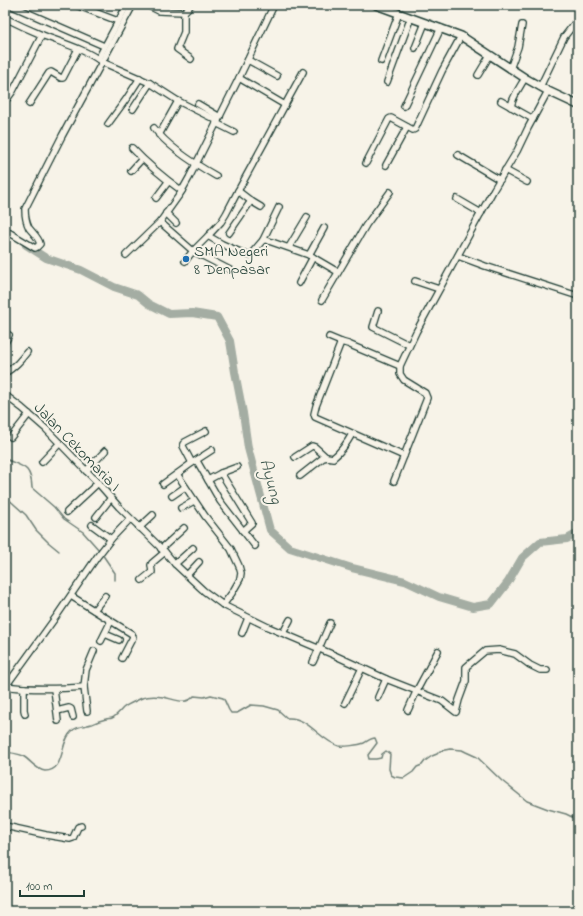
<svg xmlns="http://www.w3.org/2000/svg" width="583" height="916" viewBox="0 0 583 916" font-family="'Indie Flower',sans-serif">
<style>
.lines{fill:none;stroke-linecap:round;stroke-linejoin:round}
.stream{stroke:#6f8077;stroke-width:1.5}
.river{stroke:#a4ada3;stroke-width:8}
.minor-casing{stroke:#1f3d34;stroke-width:8}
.major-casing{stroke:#1f3d34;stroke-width:10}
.minor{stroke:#f7f3e8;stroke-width:5.5}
.major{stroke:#f7f3e8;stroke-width:7}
.poi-dot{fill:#1f6fb2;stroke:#f7f3e8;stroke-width:1.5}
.labels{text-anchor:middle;stroke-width:4;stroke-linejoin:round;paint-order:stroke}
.poi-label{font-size:16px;fill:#1f3d34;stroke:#f7f3e8;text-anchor:start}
.street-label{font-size:16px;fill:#1f3d34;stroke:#f7f3e8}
.water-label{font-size:17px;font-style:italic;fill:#405950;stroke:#f7f3e8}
</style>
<rect width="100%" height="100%" fill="#f7f3e8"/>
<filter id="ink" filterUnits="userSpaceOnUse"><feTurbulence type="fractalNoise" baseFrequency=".025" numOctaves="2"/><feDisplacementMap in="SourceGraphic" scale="8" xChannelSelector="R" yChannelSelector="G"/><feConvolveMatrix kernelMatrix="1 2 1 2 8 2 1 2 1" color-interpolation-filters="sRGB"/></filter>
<g filter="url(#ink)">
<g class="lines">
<g class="stream">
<path d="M 5,459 C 23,467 31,465 32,488 L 54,507 L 64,519 L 83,532 L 99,550"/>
<polyline points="5,496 26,515 36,530 48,542 59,551"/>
<polyline points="102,554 115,573 115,580"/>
<path d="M 5,752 C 11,753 17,753 23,756 C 30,760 36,770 45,771 C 66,771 59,742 72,731 C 77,726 85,726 92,724 C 96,722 101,720 106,719 C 108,718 110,719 112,718 C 116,716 120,711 123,708 C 128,704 136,701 142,698 C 148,696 157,696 163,697 C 174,699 186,706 194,696 L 204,697 L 211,695 L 223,698 C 227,703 227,709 231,713 L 237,713 L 251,705 L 264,706 L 278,710 L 287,718 C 308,716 320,741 339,746 C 344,747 359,745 364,743 C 368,741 371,738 375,738 L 377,743 L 368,755 L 369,759 L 376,759 L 381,758 L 382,754 L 386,751 L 390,754 L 389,769 L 391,775 L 395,777 L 404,778 L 413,772 L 417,767 L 422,765 L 425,761 L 432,756 L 437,754 L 440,751 L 450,749 L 462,750 L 466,752 L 477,757 L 502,781 L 527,801 L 548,809 L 566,814 L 578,820"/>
</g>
<polyline class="river" points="26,245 46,258 81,270 114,287 138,295 149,304 169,314 192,313 217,317 230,341 235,372 243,413 248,448 270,530 290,548 352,568 405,581 439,597 473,607 491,604 508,582 522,558 540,542 567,539 578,533"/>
<defs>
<g id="minor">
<polyline points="10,5 104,46"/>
<polyline points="76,5 118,21"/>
<polyline points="147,5 159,11 184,12 191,5"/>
<polyline points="184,12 184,32 177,49 191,59"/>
<path d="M 5,18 C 17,24 30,30 42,35 C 62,43 85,49 102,62 L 150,83 L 178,101 L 218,121"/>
<polyline points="415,48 425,23"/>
<polyline points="98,59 127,5"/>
<polyline points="248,60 277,76"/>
<polyline points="381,61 399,13"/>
<polyline points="510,69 518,47 522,25"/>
<polyline points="303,72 238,191 226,214 221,222 208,236 222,244 247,255 251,254 263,240 266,240 309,255 338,272"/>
<polyline points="478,75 490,55"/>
<polyline points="239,78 285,105"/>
<polyline points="387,82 411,17"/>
<polyline points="540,87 564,37 578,19"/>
<polyline points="5,96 8,98 13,91 42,35"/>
<polyline points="501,101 533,119"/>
<polyline points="29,104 49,73 51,72 61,78 63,78 78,49"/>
<polyline points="198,104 220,117"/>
<polyline points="404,106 441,28"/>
<path d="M 511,107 C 512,97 520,87 525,78"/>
<polyline points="133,109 150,83"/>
<polyline points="216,123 234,132"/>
<polyline points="108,124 127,98 140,78"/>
<path d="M 154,128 C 168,147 195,164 216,176"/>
<polyline points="159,135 178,101"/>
<path d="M 132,148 C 147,164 164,178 182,191"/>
<polyline points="458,155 500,180"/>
<polyline points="366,163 389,119 391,118 413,130 415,129 442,71 461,36"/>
<polyline points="386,165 407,127"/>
<polyline points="505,170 527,182"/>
<polyline points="131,171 142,159"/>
<polyline points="238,191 251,201 261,207"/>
<polyline points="156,198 168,182"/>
<polyline points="457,199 481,213"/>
<polyline points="166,213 176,223"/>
<polyline points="160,222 193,251 208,236"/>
<path d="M 5,230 L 35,248 L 37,247 L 40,244 C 39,238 33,233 29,228 C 26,222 25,215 25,209 L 62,136 L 133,5"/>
<polyline points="229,233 251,201"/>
<polyline points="263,240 279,207"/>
<polyline points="289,247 307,217"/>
<polyline points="126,255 160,222 180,194 189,178 239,78 274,5"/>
<polyline points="309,255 324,228"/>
<polyline points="458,256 485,266 578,296"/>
<polyline points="185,261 193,251 230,270"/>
<polyline points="415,281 439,289"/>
<polyline points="299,283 313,257"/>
<polyline points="322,300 366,225 390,192"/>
<polyline points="378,311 373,327 409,345"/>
<polyline points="329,337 341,342"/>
<polyline points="5,343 9,335"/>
<polyline points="400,366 348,344 341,342 316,406 314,414 315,417 404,456"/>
<path d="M 5,373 C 15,367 20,361 27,352"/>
<polyline points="5,395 22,408 46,429 98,483 119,507 165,552 175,564 204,591 223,605 268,627 334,655 386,679 442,701 456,712 459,700 466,681 466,667 485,651 499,650 515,654 530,665 540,670 547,670"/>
<polyline points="11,437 29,414"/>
<polyline points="295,457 312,446 315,447 326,457"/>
<polyline points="197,461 220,501 255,546"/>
<polyline points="42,462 60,443"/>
<polyline points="192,463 183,446 183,444 185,442 206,431"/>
<polyline points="86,471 105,451"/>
<polyline points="221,473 252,523 243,531"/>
<polyline points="177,474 205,516 231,549 239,566 241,573 240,579 232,593 223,605"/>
<path d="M 300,476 L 323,458 L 327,457 L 333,458 C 342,451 347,443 352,434"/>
<polyline points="208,480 221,473 237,467"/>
<polyline points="394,481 427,398 425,393 404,380 400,374 400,366 416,332 494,189 517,151 528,128 548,91"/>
<polyline points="163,484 192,463 212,450"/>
<polyline points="172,496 185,487"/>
<polyline points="181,508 194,501"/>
<polyline points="67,512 98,483"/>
<polyline points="96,517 111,498"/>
<polyline points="92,525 111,539"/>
<polyline points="139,528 153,515"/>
<polyline points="161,549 184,528"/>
<polyline points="175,564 193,548"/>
<polyline points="187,575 199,562"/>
<polyline points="142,580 152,572 151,565 152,563 165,552"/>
<polyline points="71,596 132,634 133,637 122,658"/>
<polyline points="94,610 105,596"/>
<polyline points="242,633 248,618"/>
<polyline points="283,633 290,620"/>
<polyline points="105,634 119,640"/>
<polyline points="101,641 111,621"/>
<polyline points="313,662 330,623"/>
<path d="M 5,686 C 32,690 57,689 84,687"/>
<polyline points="6,686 58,614 97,557 111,539 130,519"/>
<polyline points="24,688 24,710 25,714"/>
<polyline points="54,689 58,721"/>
<polyline points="378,697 386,679"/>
<polyline points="345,703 362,668"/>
<polyline points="408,710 417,690 438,651"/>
<polyline points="57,711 69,708 71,709 73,717"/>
<polyline points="87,711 84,687 86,670 94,651"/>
<polyline points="5,826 46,835 70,839 73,838 78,827 81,826"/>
</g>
<polyline id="major" points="376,5 461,36 525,78 548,91 578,105"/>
</defs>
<use href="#minor" class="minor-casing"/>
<use href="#major" class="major-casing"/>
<use href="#minor" class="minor"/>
<use href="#major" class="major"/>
</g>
</g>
<circle class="poi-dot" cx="186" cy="259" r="4"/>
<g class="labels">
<g class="poi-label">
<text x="194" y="256">SMA Negeri<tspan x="194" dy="18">8 Denpasar</tspan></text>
</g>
<g class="street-label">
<text transform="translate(78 446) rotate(46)" y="6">Jalan Cekomaria I</text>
</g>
<g class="water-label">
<text transform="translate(272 481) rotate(75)" y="6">Ayung</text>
</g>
</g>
<rect width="583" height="916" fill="none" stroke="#f7f3e8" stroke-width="20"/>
<rect x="10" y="10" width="563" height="896" fill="none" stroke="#1f3d34" stroke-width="1.5" filter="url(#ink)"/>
<path d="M20 890v6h64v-6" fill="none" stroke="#1f3d34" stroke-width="2"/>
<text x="26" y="890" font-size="12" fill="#1f3d34" stroke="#f7f3e8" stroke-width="3" paint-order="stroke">100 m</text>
</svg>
